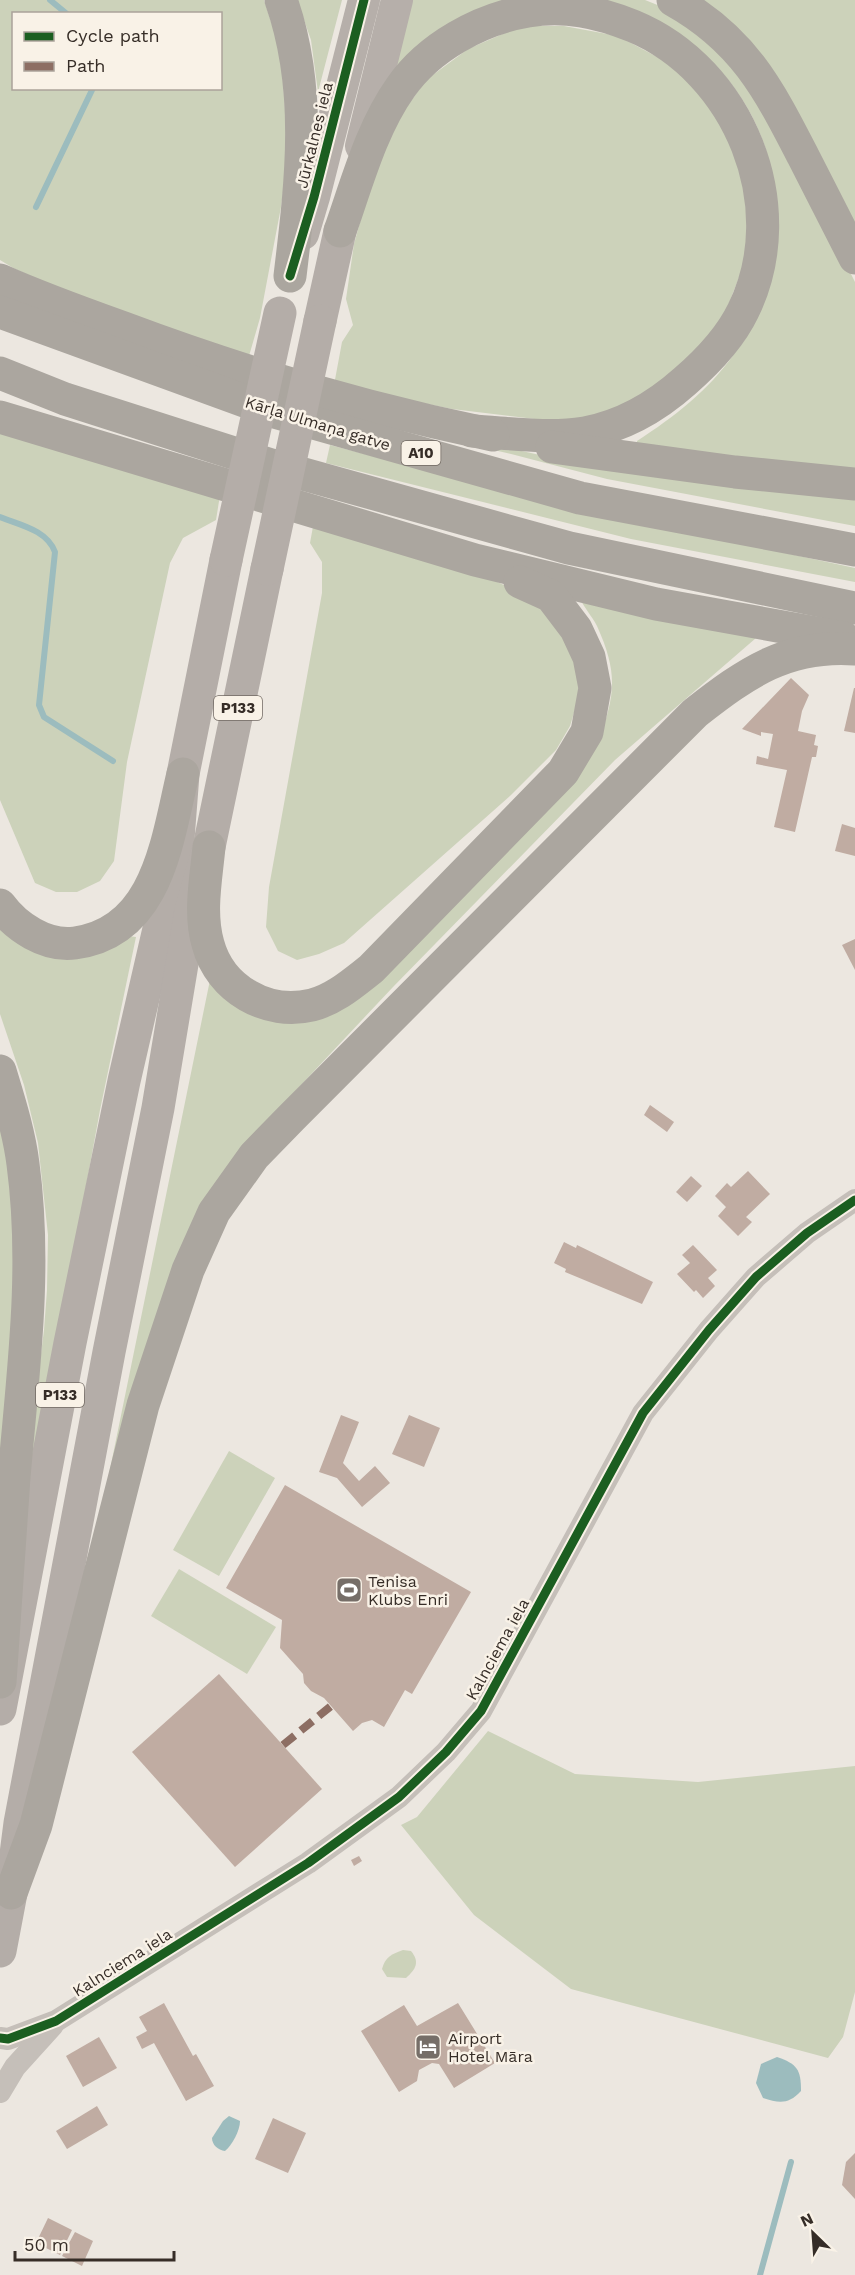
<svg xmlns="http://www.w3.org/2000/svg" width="855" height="2275" viewBox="0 0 855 2275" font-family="'Work Sans',sans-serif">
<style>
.green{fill:#ccd2ba;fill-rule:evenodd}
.water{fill:#9cbcbe}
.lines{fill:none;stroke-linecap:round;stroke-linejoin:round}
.stream{stroke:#9cbcbe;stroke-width:6}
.building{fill:#c0aca2}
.street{stroke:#c5bfb9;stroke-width:22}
.secondary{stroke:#b6afaa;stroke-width:32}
.primary{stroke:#b4ada8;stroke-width:33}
.highway{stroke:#aba69f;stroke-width:33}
.primary-bridge{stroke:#b4ada8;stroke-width:33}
.quiet{stroke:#8d6e63;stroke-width:8;stroke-dasharray:15 8;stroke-linecap:butt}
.cycleway-casing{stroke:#f9f2e7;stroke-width:13}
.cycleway{stroke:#1b5e20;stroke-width:9}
.labels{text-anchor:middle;stroke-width:5;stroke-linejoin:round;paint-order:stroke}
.shield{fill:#f9f2e7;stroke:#706861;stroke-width:1.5}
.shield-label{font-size:15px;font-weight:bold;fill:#362d27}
.street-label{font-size:16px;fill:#362d27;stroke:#f9f2e7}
.poi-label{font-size:16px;fill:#362d27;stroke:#f9f2e7;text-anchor:start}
</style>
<rect width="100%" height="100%" fill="#ece7e0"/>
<g class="green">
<path d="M 0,0 L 264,0 L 281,52 L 288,155 L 281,207 L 260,318 L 249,356 L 124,317 L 15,269 L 0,260 ZM 14,14 L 220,14 L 220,88 L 14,88 Z"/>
<polygon points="297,0 342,0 318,92 311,40"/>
<polygon points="411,0 509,0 394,69"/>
<path d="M 604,0 L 645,0 L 660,6 L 738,67 L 814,200 L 855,282 L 855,471 L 637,444 L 637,441 C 674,417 709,390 734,354 C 738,348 745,341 747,335 C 754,317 757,283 761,263 C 764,246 776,202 774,187 C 766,118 722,58 663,24 C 644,13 624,6 604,0 Z"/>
<polygon points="697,0 855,0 855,232"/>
<polygon points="521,26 564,26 618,36 674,66 696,85 727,133 744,183 748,221 745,262 722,321 695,357 630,405 580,420 543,420 452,409 334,385 342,342 353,325 346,299 354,244 374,171 396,122 426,80 468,49"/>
<polygon points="339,414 417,428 590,466 855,493 855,526 607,479 515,455"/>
<polygon points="0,429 220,495 216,520 183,538 170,563 127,762 114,861 100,881 77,892 56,892 35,883 0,800"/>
<polygon points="330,445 548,502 855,568 855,582 631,539 326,463"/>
<polygon points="314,521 485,576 543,604 572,644 580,693 570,726 556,750 511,795 344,943 319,954 297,960 278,951 266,927 269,887 322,593 322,562 310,543"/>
<path d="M 580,598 L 756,638 L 615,760 L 393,987 L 253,1136 L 108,1479 L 210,980 L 302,1019 L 597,745 C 615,696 619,675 597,626 C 592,616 584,608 580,598 Z"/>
<path d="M 0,928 C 12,933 58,958 68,958 C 89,959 111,950 128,936 L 136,937 L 100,1110 L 34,1471 L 26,1473 L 44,1330 L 47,1290 L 48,1235 L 38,1143 L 24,1085 L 0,1014 Z"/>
<path d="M 0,1127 C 29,1240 10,1358 0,1473 Z"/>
<polygon points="229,1451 275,1478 219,1576 173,1550"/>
<polygon points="179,1569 276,1627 247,1674 151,1616"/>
<polygon points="488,1731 575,1774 698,1782 855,1766 855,1992 843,2037 828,2058 571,1989 474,1915 401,1825 417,1817"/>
<path d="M 403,1950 L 411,1951 C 420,1962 416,1969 406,1978 L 387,1977 L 382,1969 C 385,1957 392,1954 403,1950 Z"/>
</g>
<g class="water">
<path d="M 777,2057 C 797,2064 801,2069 801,2091 C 788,2105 779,2103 763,2098 L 756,2083 L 761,2064 Z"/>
<path d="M 229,2116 L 240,2121 C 240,2131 232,2145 225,2151 C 218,2150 212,2145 212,2138 L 223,2121 Z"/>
</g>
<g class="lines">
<g class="stream">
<polyline points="50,0 67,14"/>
<polyline points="36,207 93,88"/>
<path d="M 0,517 C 20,525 47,530 55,552 L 39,705 L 44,717 L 113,761"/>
<polyline points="760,2275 791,2162"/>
</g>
</g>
<g class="building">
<polygon points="791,678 809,695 802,711 798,731 816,735 814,745 818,746 816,757 812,757 795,832 774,827 787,770 756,764 757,756 768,759 773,734 761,732 761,736 742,729"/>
<polygon points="854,688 855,688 855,733 844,731"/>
<polygon points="842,824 855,828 855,856 835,851"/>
<polygon points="855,939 855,970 842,945"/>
<polygon points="650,1105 674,1122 667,1132 644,1115"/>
<polygon points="748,1171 770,1194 746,1217 752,1222 738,1236 718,1216 726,1207 715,1196 727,1183 731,1187"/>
<polygon points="691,1176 702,1186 687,1202 676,1192"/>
<polygon points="564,1242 576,1248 577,1245 653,1282 642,1304 565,1272 566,1269 554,1263"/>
<polygon points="693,1245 717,1270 708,1278 715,1286 703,1298 696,1290 694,1292 677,1274 690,1263 682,1255"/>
<polygon points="341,1415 359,1422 343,1463 359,1481 375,1466 390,1483 362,1507 337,1478 319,1472"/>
<polygon points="409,1415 440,1428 424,1467 392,1454"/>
<polygon points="285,1485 471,1592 412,1694 405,1690 384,1727 372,1720 362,1723 353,1731 324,1698 311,1691 304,1683 303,1674 280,1648 282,1620 226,1588"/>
<polygon points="219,1674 322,1789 235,1867 132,1752"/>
<polygon points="359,1856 362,1861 354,1866 351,1860"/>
<polygon points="164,2003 193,2056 196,2054 214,2086 186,2101 154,2043 142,2049 136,2037 147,2031 139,2017"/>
<polygon points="458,2003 495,2063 454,2088 439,2064 432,2063 419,2070 417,2081 399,2092 361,2031 404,2005 417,2026"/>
<polygon points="99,2037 117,2068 83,2087 66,2056"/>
<polygon points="97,2106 108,2125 67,2149 56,2131"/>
<polygon points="273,2118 306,2133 288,2173 255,2159"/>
<polygon points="855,2153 855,2199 842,2185 846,2162"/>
<polygon points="48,2218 72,2230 60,2255 36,2243"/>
<polygon points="75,2232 93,2241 82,2266 62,2256"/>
</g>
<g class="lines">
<g class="street">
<polyline points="0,2038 8,2039 56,2021 308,1863 399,1797 446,1752 481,1711 643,1413 709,1330 756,1277 807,1233 855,1200"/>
<polyline points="0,2092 15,2067 53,2025"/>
</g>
<g class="secondary">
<polyline points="361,146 397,0"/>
<polyline points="303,234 314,197 364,0"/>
</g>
<g class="primary">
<polyline points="320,321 340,231"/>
<polyline points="0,1709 70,1343 124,1081 170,881 178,839 183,774 226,560"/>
<polyline points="0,1951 11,1893 20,1823 109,1352 158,1108 191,910 209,847 267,569"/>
</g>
<g class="highway">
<path d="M 281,0 C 313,90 301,184 290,276"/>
<path d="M 673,0 C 743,39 768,88 803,156 C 820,190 838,224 855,258"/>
<path d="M 340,231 C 357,183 371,129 401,87 C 429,47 480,19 528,11 C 565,5 598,12 633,26 C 739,70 795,206 743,311 C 730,338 708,361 685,381 C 657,406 623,426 585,433 C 548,439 509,433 472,431"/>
<path d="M 0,280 C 40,298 82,313 124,328 C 244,373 367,409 493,435"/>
<polyline points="0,312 275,412 580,498 855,550"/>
<polyline points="0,373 65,399 271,465 569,548 855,608"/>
<polyline points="0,417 475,560 656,604 844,638"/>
<polyline points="552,447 735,472 855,484"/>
<path d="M 209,847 C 206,879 199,913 208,944 C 220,989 267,1016 312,1005 C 335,999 353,983 371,969 L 563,772 L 587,732 L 595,688 L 589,657 L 576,629 L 551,596 L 520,582"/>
<path d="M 0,905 C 16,927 46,947 75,943 C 158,932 167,840 183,774"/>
<path d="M 0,1071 C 9,1101 19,1132 23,1164 C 37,1269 23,1372 14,1477 C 9,1545 5,1614 0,1682"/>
<path d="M 11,1893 L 36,1825 L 143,1405 L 188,1270 L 214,1212 L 254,1156 L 292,1117 L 695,713 C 746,673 787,644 855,649"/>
</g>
<g class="primary-bridge">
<polyline points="226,560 280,313"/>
<polyline points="267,569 320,321"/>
</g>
<polyline class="quiet" points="283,1745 331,1706"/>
<defs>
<g id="cycleway">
<polyline points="290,276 314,197 364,0"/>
<polyline points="0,2038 8,2039 56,2021 308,1863 399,1797 446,1752 481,1711 643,1413 709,1330 756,1277 807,1233 855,1200"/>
</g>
</defs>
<use href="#cycleway" class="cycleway-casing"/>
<use href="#cycleway" class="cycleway"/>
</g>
<defs>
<symbol id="stadium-square" viewBox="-11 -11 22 22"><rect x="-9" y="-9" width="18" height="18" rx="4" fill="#766e68" stroke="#f9f2e7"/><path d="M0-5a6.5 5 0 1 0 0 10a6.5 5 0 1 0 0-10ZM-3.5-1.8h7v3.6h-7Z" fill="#fff"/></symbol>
<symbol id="hotel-square" viewBox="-11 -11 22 22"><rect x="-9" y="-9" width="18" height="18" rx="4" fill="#766e68" stroke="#f9f2e7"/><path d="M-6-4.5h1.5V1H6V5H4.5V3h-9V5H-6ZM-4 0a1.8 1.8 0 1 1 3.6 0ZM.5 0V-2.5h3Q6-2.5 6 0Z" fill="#fff"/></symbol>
</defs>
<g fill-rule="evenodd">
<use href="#stadium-square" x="334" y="1575" width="30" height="30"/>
<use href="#hotel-square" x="413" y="2032" width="30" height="30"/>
</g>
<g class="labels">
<g class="shield">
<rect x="401.5" y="441" width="39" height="24" rx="4.5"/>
<rect x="214" y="696" width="48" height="24" rx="4.5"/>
<rect x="36" y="1383" width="48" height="24" rx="4.5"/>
</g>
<g class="shield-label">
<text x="421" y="458">A10</text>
<text x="238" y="713">P133</text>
<text x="60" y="1400">P133</text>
</g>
<g class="street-label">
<text transform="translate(314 135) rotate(-76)" y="6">Jūrkalnes iela</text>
<text transform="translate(318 423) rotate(17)" y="6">Kārļa Ulmaņa gatve</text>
<text transform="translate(497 1649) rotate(-61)" y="6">Kalnciema iela</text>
<text transform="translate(122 1962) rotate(-32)" y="6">Kalnciema iela</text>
</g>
<g class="poi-label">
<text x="368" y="1587">Tenisa<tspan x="368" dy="18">Klubs Enri</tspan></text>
<text x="448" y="2044">Airport<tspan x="448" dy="18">Hotel Māra</tspan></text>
</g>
</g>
<rect x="12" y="12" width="210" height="78" fill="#f9f2e7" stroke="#aba39a" stroke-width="1.5"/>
<rect x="24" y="32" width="30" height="9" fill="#1b5e20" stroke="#aba39a" stroke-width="1.5"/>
<text x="66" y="42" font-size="18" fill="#362d27">Cycle path</text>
<rect x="24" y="62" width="30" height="9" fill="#8d6e63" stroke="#aba39a" stroke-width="1.5"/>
<text x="66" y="72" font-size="18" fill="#362d27">Path</text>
<g transform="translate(813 2233) rotate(335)" stroke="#f9f2e7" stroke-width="4.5" paint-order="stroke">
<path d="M0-4.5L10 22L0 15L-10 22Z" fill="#362d27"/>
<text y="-9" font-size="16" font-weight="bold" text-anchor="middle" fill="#362d27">N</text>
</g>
<path d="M15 2251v9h159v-9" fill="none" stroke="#362d27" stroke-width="3"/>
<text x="24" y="2251" font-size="18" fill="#362d27" stroke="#f9f2e7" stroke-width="4.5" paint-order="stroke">50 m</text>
</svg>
